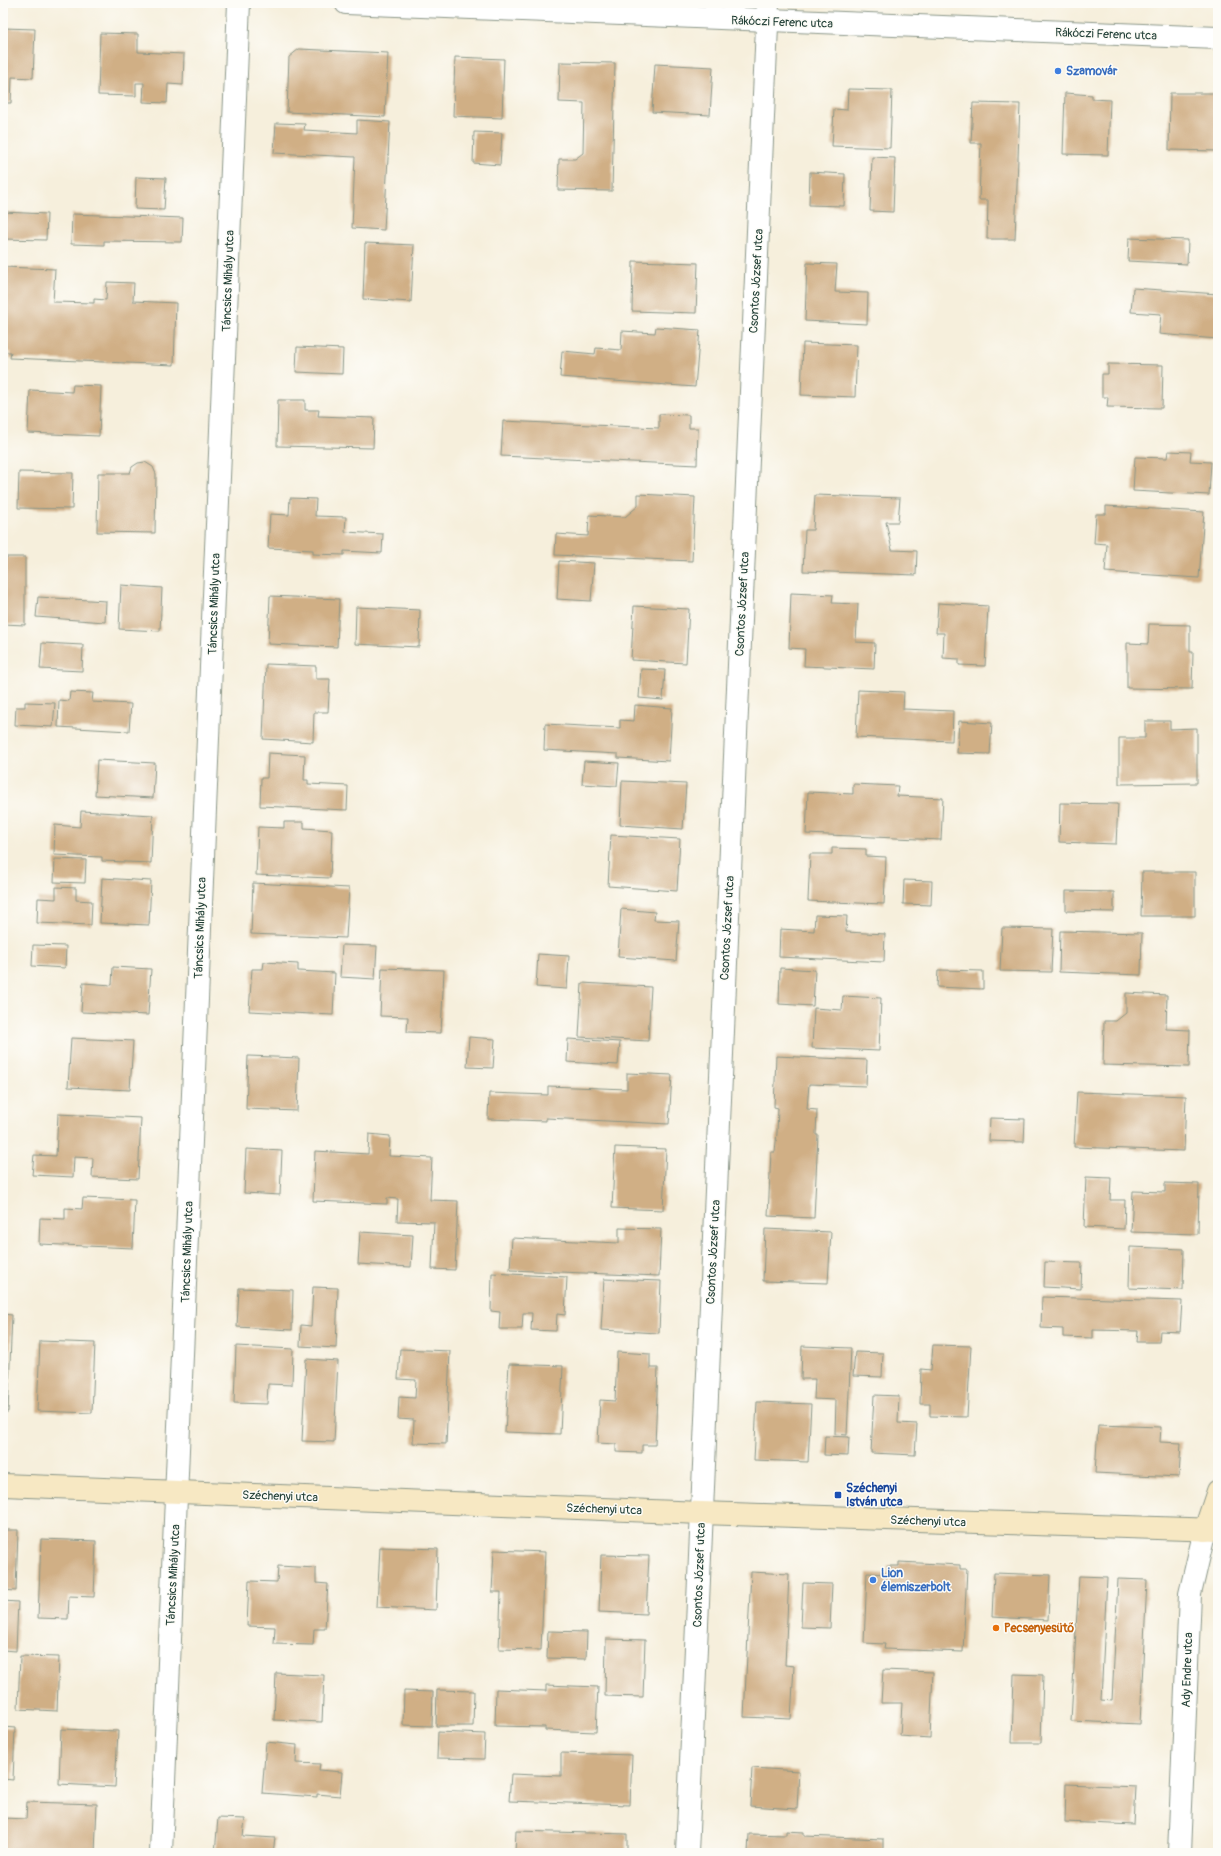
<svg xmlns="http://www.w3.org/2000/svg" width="1221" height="1856" viewBox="0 0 1221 1856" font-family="Pangolin,sans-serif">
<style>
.building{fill:#d0af85}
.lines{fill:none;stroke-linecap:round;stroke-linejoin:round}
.street-casing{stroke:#8a9688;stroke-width:24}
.secondary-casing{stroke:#8a9688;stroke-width:24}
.street{stroke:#fff;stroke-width:22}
.secondary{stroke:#f7e8c3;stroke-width:22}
.shop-dot{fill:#3f7fe0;stroke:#fdfcf7;stroke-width:1.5}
.transit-dot{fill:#1a4fb4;stroke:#fdfcf7;stroke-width:1.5}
.food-dot{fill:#e8710a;stroke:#fdfcf7;stroke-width:1.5}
.labels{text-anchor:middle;stroke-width:3;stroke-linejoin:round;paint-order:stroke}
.street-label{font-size:12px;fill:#1f3d34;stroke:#fdfcf7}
.shop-label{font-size:12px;font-weight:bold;fill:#366cbe;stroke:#fdfcf7;text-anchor:start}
.transit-label{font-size:12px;font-weight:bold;fill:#164399;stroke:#fdfcf7;text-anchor:start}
.food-label{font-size:12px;font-weight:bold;fill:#c56008;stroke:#fdfcf7;text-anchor:start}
</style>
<rect width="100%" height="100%" fill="#fdfcf7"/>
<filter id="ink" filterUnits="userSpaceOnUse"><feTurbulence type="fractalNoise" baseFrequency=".025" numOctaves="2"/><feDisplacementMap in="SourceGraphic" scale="8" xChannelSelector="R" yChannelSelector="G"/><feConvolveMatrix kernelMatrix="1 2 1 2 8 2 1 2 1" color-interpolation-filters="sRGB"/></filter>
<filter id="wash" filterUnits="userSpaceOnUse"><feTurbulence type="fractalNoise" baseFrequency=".012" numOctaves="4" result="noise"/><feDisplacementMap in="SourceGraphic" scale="16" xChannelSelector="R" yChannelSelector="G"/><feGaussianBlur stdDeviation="0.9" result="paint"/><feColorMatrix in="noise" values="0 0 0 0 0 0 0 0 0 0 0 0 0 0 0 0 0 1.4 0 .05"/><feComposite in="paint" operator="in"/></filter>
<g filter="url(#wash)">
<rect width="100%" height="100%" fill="#f6efdc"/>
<g id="blocks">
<g class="building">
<polygon points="3,28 35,29 33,78 12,77 11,103 3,103"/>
<polygon points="100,33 138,34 138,52 184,54 183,85 168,84 167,103 143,102 144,83 136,83 136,96 98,95"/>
<polygon points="299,49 388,53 385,117 287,112 289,57"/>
<polygon points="455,57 504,59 502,118 453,116"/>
<polygon points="560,62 615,63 612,191 558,190 559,159 575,159 583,153 584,103 559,102"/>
<polygon points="655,64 713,67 710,115 652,112"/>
<polygon points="848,89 892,90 890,148 832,146 834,109 847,110"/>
<polygon points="1065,93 1092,95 1092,99 1110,100 1108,155 1063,154"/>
<polygon points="1170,93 1218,93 1218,151 1169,150"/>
<polygon points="973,103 1020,104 1015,239 987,239 988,200 979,200 981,143 971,143"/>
<polygon points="357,120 390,122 384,230 352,228 355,157 274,153 276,123 305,124 304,130 357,133"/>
<polygon points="474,132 502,133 500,165 473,163"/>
<polygon points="872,157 895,158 893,212 870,211"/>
<polygon points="810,172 845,174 844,206 809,205"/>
<polygon points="136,177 166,178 164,210 135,209"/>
<polygon points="3,212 47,214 46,240 3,239"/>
<polygon points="72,214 183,218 182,242 104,241 104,245 71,244"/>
<polygon points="1129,238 1188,240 1187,264 1128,261"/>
<polygon points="365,243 414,245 411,302 363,299"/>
<polygon points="633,261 698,263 696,313 632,311"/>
<polygon points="807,263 837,264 835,292 868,293 867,324 805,321"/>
<polygon points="3,267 55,269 53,302 94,303 94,299 106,300 107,282 134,283 133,301 176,303 174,365 10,358 11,352 3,352"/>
<polygon points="1133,288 1218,294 1217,339 1159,334 1161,314 1131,312"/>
<polygon points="656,327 700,330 695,387 560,377 562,351 595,354 596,348 621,350 622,331 655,333"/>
<polygon points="803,343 857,345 855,397 801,395"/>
<polygon points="297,347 343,349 342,374 296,372"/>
<polygon points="1108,364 1163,365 1162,408 1107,407 1108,397 1102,397 1102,374 1108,374"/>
<polygon points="73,385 101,386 99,436 28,433 30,390 72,392"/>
<polygon points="278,400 305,400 305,410 319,410 318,416 374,418 373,448 277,446"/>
<polygon points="659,414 689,415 689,428 698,428 697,465 501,456 503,421 659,428"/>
<polygon points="1168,451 1191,452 1190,461 1211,462 1209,495 1133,491 1135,457 1167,458"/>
<polygon points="145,462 153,467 156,474 155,533 97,532 98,473 130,473 132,467 138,463"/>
<polygon points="19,472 73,473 72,509 18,508"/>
<polygon points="638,494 695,497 692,561 555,555 556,534 588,536 589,515 625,517 638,506"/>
<polygon points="815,495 900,498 898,522 886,522 892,550 917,551 916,575 803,571 805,530 813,530"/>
<polygon points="290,498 316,499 315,516 346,517 345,532 383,534 382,553 344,551 344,555 313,554 313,550 268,548 270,514 289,515"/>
<polygon points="1106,506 1204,512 1199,578 1105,572 1107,544 1094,543 1096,514 1106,514"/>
<polygon points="3,557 25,557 25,625 3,624"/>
<polygon points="559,561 594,563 591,601 557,599"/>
<polygon points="121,585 162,588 160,631 119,629"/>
<polygon points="791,593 833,595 832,603 858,604 856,642 875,643 874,669 804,666 805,649 789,648"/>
<polygon points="270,596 339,599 337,647 268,644"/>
<polygon points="38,597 106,601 105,622 36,617"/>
<polygon points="938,603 988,606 985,666 959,665 959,659 943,658 944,633 936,633"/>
<polygon points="634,606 689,609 686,663 631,660"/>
<polygon points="356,607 420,610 419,647 355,644"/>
<polygon points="1149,624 1190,625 1190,652 1193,652 1192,689 1127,688 1127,643 1148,644"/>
<polygon points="42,643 83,645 82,671 40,669"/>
<polygon points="266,664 316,666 316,679 330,679 328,712 314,712 313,742 263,739"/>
<polygon points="641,669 665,670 663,700 639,698"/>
<polygon points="858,690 904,692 903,709 953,711 952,741 856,737"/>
<polygon points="70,692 93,693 92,702 131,704 129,731 58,727 59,700 69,701"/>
<polygon points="25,702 55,703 53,727 15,725 16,707 25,707"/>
<polygon points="635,705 672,708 669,761 618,758 618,754 544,750 545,724 620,728 620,720 634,721"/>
<polygon points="959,721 992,723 990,754 957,753"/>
<polygon points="1145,721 1170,721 1170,729 1197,728 1197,783 1119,784 1119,738 1145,738"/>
<polygon points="268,753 305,755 304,780 308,780 308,784 348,786 347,810 260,806 261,778 267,778"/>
<polygon points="97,760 155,763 153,798 95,795"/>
<polygon points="584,761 619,763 617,786 582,784"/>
<polygon points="622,781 686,784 683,829 620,825"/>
<polygon points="853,784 898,786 897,796 943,798 941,840 806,834 808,792 853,794"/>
<polygon points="1060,803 1118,804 1116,844 1059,842"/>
<polygon points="81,811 153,815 151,863 102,861 102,857 54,855 55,825 80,827"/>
<polygon points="284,822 304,822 304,828 332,830 330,878 256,875 258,827 284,828"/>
<polygon points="611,835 680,839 677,891 608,886"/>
<polygon points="832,848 866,849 866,856 886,857 884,904 808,901 810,854 832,854"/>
<polygon points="55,859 86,860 85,883 54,882"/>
<polygon points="1142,872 1195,872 1195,916 1141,916"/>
<polygon points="102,878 151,881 149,925 100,923"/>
<polygon points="904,880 932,881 931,905 903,904"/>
<polygon points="253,883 349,888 346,938 251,934"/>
<polygon points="56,887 76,888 76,900 92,901 91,925 37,923 38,898 56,899"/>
<polygon points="1066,891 1114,892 1114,912 1066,911"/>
<polygon points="621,909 655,912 654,920 679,921 676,961 618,957"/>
<polygon points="815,915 847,916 846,932 885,934 884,962 779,957 780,929 814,931"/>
<polygon points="1002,928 1053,929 1051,972 1000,971"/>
<polygon points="1060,931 1142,933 1141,975 1059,972"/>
<polygon points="33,945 66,946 65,968 32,966"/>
<polygon points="342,945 377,946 375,979 340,977"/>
<polygon points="538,954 569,956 567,989 536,987"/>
<polygon points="264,962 298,964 298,971 335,973 333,1015 249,1011 252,969 263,969"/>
<polygon points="113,967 151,969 148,1015 81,1012 83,983 112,985"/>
<polygon points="382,968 444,970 441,1033 407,1032 408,1017 380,1016"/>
<polygon points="780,968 815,970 813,1006 779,1004"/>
<polygon points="938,970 983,971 983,989 937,987"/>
<polygon points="582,983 651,987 648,1041 579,1037"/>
<polygon points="1126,993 1167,995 1166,1029 1190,1030 1189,1067 1103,1065 1104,1021 1116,1021 1126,1013"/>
<polygon points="843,996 881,998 879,1051 812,1048 814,1008 842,1010"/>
<polygon points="469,1037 495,1039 493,1068 467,1067"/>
<polygon points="71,1038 133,1041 130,1090 68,1087"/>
<polygon points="568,1039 620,1042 618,1065 567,1062"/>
<polygon points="248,1056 299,1058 297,1111 246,1109"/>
<polygon points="776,1056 867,1060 866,1086 809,1084 807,1109 817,1110 816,1135 818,1135 814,1218 768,1216 771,1152 775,1152 777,1133 778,1108 774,1107"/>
<polygon points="627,1073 672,1075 669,1124 546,1118 546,1121 488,1119 489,1093 548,1095 548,1086 627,1089"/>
<polygon points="1077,1092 1186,1096 1184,1151 1074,1147"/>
<polygon points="58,1114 141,1118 138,1179 92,1177 93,1158 74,1157 73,1177 32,1175 34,1155 56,1156"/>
<polygon points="990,1118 1025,1119 1024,1142 989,1141"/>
<polygon points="369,1134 390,1136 389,1156 432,1158 430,1200 458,1201 455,1270 432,1269 434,1222 397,1221 398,1199 387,1198 387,1204 313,1201 315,1151 368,1154"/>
<polygon points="615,1147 666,1149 663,1210 612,1208"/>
<polygon points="246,1149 282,1151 280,1195 244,1193"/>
<polygon points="1086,1177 1111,1178 1110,1200 1125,1200 1124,1229 1084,1227"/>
<polygon points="1165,1183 1199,1184 1198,1234 1131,1232 1133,1191 1165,1192"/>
<polygon points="83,1198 135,1200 133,1248 39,1244 40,1218 65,1219 65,1208 82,1209"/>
<polygon points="619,1228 661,1229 659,1276 510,1270 512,1238 619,1243"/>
<polygon points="765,1229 831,1232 828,1283 763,1281"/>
<polygon points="360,1232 413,1235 411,1267 358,1264"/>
<polygon points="1130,1247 1184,1249 1183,1290 1129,1288"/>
<polygon points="1045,1262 1082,1263 1081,1289 1044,1287"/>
<polygon points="492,1273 567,1277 565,1315 557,1314 556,1331 531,1330 532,1313 523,1313 522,1329 499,1329 500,1312 491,1311"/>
<polygon points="604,1279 661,1281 659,1333 601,1330"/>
<polygon points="313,1287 338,1288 336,1348 300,1346 301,1325 311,1326"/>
<polygon points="239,1288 293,1290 292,1330 237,1327"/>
<polygon points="1042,1297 1182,1301 1180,1332 1160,1331 1159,1342 1137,1342 1138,1331 1093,1330 1093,1338 1063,1337 1063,1329 1041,1328"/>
<polygon points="3,1314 12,1315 8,1412 3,1412"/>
<polygon points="40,1341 95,1343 92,1413 37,1411"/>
<polygon points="933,1345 971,1346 967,1417 930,1416 930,1404 920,1404 921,1369 931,1370"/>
<polygon points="236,1346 293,1349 292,1385 268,1384 267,1404 234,1403"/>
<polygon points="802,1346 851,1348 847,1435 835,1434 836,1400 814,1399 815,1379 801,1379"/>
<polygon points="400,1349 450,1351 446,1444 413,1443 414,1420 398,1419 399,1397 415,1398 416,1380 398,1379"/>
<polygon points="617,1352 650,1354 650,1368 658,1368 655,1445 642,1445 642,1453 616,1452 616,1444 598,1443 600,1400 615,1401"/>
<polygon points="855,1352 883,1353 882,1377 853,1376"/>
<polygon points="306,1359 338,1361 334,1442 302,1441"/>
<polygon points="509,1364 563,1366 560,1434 505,1432"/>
<polygon points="874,1395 899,1396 898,1423 917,1424 915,1455 871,1453"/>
<polygon points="757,1402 811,1404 808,1462 754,1460"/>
<polygon points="1098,1425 1161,1427 1160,1442 1181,1443 1179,1477 1095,1473"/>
<polygon points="825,1436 849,1437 848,1456 824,1455"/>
<polygon points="3,1530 18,1530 16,1591 3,1590"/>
<polygon points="41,1539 96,1541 94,1597 69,1596 68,1619 38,1618"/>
<polygon points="380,1547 438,1549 436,1610 377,1607"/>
<polygon points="494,1550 545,1552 541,1650 499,1649 501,1592 492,1592"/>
<polygon points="601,1555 649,1556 646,1614 599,1612"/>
<polygon points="899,1562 960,1565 960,1569 967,1569 963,1652 884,1649 885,1644 864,1643 867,1573 888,1574 888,1566 899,1566"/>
<polygon points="278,1566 316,1568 316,1583 328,1584 325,1629 314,1629 313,1645 274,1644 275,1627 247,1626 249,1581 277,1582"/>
<polygon points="751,1572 789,1574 785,1665 794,1666 791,1719 744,1717"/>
<polygon points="994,1573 1050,1575 1048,1620 992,1617"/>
<polygon points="1079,1576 1107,1577 1101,1700 1112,1701 1118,1579 1147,1580 1140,1724 1071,1721"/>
<polygon points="803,1583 832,1584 830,1628 801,1627"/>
<polygon points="3,1601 18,1602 16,1651 3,1650"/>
<polygon points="548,1631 587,1632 586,1659 547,1658"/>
<polygon points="606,1639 645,1640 643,1697 605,1696"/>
<polygon points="20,1656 59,1657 57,1711 18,1709"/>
<polygon points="883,1670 933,1672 930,1738 900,1736 902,1703 881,1703"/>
<polygon points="276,1673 324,1675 322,1722 274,1720"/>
<polygon points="1014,1674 1043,1675 1041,1743 1012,1743"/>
<polygon points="546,1685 598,1687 596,1732 545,1730 545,1727 495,1726 496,1689 546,1691"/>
<polygon points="437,1690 474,1691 473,1726 436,1726"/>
<polygon points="404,1691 433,1692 432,1726 403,1725"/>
<polygon points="3,1727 15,1728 13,1780 3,1779"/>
<polygon points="61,1729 118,1731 115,1787 59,1784"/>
<polygon points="438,1732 485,1734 484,1759 437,1758"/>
<polygon points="266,1742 297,1745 296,1763 320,1764 319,1770 342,1772 340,1796 317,1794 317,1797 262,1793"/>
<polygon points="561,1753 632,1755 630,1805 509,1801 511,1774 561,1776"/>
<polygon points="752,1768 799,1771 797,1809 750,1806"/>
<polygon points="1066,1784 1136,1787 1134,1825 1065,1822"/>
<polygon points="27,1802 97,1804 95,1853 3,1853 3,1818 26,1819"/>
<polygon points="218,1818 245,1819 243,1836 275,1838 273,1853 215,1853"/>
<polygon points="516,1831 627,1834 627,1853 515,1853"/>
<polygon points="786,1831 804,1832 804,1836 883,1839 883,1853 748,1853 749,1834 786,1835"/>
</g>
</g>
</g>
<g filter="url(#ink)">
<use href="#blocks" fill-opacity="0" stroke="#8a9688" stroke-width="1"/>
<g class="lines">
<defs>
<g id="street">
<polyline points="346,3 1218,38"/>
<polyline points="161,1853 239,3"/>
<polyline points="687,1853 768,3"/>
<polyline points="1179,1853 1190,1594 1205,1530"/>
</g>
<g id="secondary">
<polyline points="3,1485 701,1513 1218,1530"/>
<polyline points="1205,1530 1218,1491"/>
</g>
</defs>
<use href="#street" class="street-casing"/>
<use href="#secondary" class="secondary-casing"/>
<use href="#street" class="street"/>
<use href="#secondary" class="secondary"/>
</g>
</g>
<g class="shop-dot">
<circle cx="1058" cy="71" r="4"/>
<circle cx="873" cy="1580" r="4"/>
</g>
<rect class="transit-dot" x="834" y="1491" width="8" height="8" rx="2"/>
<circle class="food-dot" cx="996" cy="1628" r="4"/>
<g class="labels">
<g class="street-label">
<text transform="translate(782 22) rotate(2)" y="4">Rákóczi Ferenc utca</text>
<text transform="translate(1106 34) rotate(2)" y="4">Rákóczi Ferenc utca</text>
<text transform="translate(228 281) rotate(-88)" y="4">Táncsics Mihály utca</text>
<text transform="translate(756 281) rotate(-87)" y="4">Csontos József utca</text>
<text transform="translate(214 604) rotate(-88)" y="4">Táncsics Mihály utca</text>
<text transform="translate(742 604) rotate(-87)" y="4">Csontos József utca</text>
<text transform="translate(200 928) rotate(-88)" y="4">Táncsics Mihály utca</text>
<text transform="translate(727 928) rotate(-87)" y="4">Csontos József utca</text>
<text transform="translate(187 1252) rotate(-88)" y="4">Táncsics Mihály utca</text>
<text transform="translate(713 1252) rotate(-87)" y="4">Csontos József utca</text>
<text transform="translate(280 1496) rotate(2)" y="4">Széchenyi utca</text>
<text transform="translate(604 1509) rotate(2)" y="4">Széchenyi utca</text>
<text transform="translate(928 1521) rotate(2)" y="4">Széchenyi utca</text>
<text transform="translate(173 1575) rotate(-87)" y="4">Táncsics Mihály utca</text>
<text transform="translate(699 1575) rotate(-88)" y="4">Csontos József utca</text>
<text transform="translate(1187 1670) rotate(-88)" y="4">Ady Endre utca</text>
</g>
<g class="shop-label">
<text x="1066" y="75">Szamovár</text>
<text x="881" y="1577">Lion<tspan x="881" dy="14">élemiszerbolt</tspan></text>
</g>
<g class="transit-label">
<text x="846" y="1492">Széchenyi<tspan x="846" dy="14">István utca</tspan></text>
</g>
<g class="food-label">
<text x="1004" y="1632">Pecsenyesütő</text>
</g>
</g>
<rect width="1221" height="1856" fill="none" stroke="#fdfcf7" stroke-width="16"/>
</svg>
